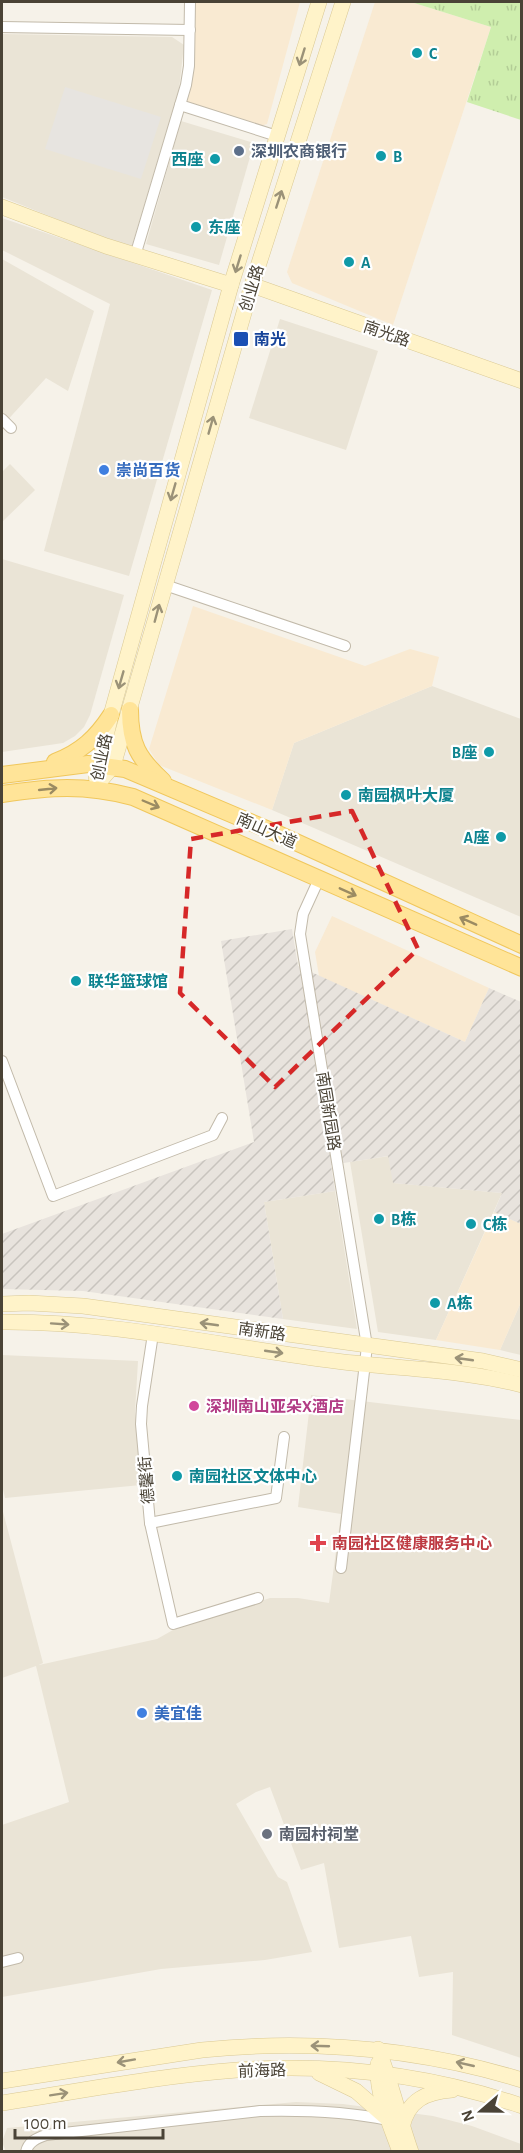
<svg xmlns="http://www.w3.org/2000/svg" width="523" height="2153" viewBox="0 0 523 2153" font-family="'Alegreya Sans','Noto Sans SC',sans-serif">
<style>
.residential{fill:#eae4d6}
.commercial{fill:#f9ead2}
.industrial{fill:url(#industrial-furrows)}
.park{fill:url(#park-tufts)}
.parking{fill:#e7e4e0}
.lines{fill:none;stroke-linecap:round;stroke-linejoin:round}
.street-casing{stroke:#c2baaa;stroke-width:12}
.secondary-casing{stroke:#dac994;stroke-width:16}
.primary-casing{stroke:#f0c75c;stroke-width:18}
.street{stroke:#fff;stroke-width:10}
.secondary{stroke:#fff3c9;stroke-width:15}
.primary{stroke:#ffe498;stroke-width:16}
.oneway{stroke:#9b9278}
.oneway2{stroke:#9b8b62}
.marked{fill:none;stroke:#d62828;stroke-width:4.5;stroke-dasharray:12 8;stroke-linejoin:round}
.culture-dot{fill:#0f9aa8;stroke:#fff;stroke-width:2}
.service-dot{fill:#5c6f8a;stroke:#fff;stroke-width:2}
.transit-dot{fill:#1a4fb4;stroke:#fff;stroke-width:2}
.shop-dot{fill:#3f7fe0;stroke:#fff;stroke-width:2}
.hotel-dot{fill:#d1479c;stroke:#fff;stroke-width:2}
.health-dot{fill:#e0444e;stroke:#fff;stroke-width:2}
.worship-dot{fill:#6b7280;stroke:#fff;stroke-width:2}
.labels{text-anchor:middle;stroke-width:4.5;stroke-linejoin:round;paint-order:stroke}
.culture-label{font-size:16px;font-weight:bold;fill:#0d838f;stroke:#fff;text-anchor:start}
.service-label{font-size:16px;font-weight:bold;fill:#4e5e75;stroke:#fff;text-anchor:start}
.street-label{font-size:16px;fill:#4a4336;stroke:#fff}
.transit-label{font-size:16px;font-weight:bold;fill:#164399;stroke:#fff;text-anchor:start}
.shop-label{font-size:16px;font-weight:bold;fill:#366cbe;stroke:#fff;text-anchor:start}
.hotel-label{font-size:16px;font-weight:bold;fill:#b23c85;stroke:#fff;text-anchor:start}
.health-label{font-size:16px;font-weight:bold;fill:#be3a42;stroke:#fff;text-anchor:start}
.worship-label{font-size:16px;font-weight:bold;fill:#5b616d;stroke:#fff;text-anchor:start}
</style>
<defs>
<pattern id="industrial-furrows" width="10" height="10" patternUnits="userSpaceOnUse" patternTransform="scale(1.5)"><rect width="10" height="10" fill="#e8e3dd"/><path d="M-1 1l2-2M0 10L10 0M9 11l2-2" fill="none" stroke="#c8c4be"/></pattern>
<pattern id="park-tufts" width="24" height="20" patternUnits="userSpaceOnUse" patternTransform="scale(1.5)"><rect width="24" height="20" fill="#cfeeae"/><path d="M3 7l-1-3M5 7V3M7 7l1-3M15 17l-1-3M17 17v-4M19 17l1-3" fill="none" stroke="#b3cd96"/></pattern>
</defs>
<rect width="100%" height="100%" fill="#f6f2e9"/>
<g class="residential">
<polygon points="2,34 172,37 184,45 179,90 131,249 2,197"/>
<polygon points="181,121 254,143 219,265 146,244"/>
<polygon points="2,218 212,290 129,576 44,551 110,304 2,250"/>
<polygon points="2,259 94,311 68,391 46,378 2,426"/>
<polygon points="280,319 378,351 346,450 249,418"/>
<polygon points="10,464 35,490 2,522 2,472"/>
<polygon points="2,559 124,595 90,715 84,727 75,736 63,743 2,752"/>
<polygon points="432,686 521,719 521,917 272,810 294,743"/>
<polygon points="389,1156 394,1183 502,1193 436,1340 378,1332 350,1162"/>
<polygon points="335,1191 357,1329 283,1319 264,1202"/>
<polygon points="521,1302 521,1355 500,1350"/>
<polygon points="2,1355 138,1361 135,1412 141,1485 5,1498 2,1485"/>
<polygon points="311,1395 521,1420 521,2058 452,2035 453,1972 419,1977 411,1936 339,1948 324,1863 301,1870 270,1787 256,1792 236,1804 278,1877 287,1882 312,1952 265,1960 161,1969 2,1997 2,1825 69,1802 36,1666 2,1678 2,1508 43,1663 39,1665 157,1639 173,1630 270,1598 298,1598 329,1603 341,1514 298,1507"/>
<polygon points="296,2102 343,2104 433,2116 472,2126 521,2144 522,2151 6,2152 2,2142 7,2128"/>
</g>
<g class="commercial">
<polygon points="194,2 300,2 267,124 260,126 187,103 193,75"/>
<polygon points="375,2 411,2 491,27 393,325 292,283 287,272"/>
<polygon points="193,606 365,666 410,649 439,657 432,686 294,743 272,810 159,765 149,749"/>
<polygon points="332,916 489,988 465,1042 319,976 315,952"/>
<polygon points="494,1212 521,1224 521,1302 500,1350 436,1340"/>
</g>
<polygon class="industrial" points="292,929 298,966 465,1042 489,988 521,1002 521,1224 494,1212 502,1193 393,1183 388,1156 331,1165 335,1191 264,1202 283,1319 83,1291 2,1289 2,1234 254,1142 221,941"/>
<polygon class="park" points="411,2 521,2 521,120 467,102 491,27"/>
<polygon class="parking" points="65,87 161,117 141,179 45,149"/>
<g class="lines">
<defs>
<g id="street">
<polyline points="2,27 190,30"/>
<polyline points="180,105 277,136"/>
<polyline points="135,256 186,85 189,66 190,2"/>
<polyline points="2,419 11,428"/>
<polyline points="165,585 345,646"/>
<polyline points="319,879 303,914 300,934 367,1346 341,1568"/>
<polyline points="2,1061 53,1196 213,1135 222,1118"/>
<polyline points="153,1334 142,1406 141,1424 150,1523 173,1624 258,1598"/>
<polyline points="150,1523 276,1498 284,1437"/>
<polyline points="2,1962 18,1958"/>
<path d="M 26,2152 C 28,2142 37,2138 46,2135 L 260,2111 C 303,2110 345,2111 388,2120"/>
</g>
<g id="secondary">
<polyline points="2,207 106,246 231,285"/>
<polyline points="252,285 522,381"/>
<polyline points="96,777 111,715 231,285 319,2"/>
<polyline points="94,788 113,766 252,285 343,2"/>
<polyline points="2,1304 29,1303 83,1306 483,1361 522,1370"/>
<path d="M 2,1322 C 114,1321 225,1347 336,1361 C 398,1369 461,1369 522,1385"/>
<path d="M 378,2049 C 391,2082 399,2118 411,2152"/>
<path d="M 378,2064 C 376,2094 390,2124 400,2152"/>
<polyline points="319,2073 356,2091 388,2119"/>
<path d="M 2,2081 L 202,2050 C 311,2039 417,2048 522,2080"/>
<path d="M 2,2103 C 80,2091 158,2076 237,2070 C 333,2063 430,2075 522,2106"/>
<path d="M 402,2127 C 408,2100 426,2092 452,2090"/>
</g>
<g id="primary">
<path d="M 130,710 C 130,744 138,758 163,781"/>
<path d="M 55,762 C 81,752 96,738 111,715"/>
<polyline points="2,775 88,764 125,769 276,833 522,945"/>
<path d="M 2,794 C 50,787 84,784 133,797 L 522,968"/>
</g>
</defs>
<use href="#street" class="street-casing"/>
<use href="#secondary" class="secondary-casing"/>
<use href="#primary" class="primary-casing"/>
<use href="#street" class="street"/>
<use href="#secondary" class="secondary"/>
<use href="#primary" class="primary"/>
</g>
<defs><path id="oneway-shaft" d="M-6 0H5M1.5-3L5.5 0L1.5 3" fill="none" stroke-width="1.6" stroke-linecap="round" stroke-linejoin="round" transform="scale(1.5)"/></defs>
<g class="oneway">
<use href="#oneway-shaft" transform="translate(302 57) rotate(107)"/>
<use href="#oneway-shaft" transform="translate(279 199) rotate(-72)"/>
<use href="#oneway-shaft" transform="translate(238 264) rotate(107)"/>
<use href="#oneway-shaft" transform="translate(211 425) rotate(-74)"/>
<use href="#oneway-shaft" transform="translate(173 492) rotate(106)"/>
<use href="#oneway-shaft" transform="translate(157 613) rotate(-75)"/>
<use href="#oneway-shaft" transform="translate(121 680) rotate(106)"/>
<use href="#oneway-shaft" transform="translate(60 1324) rotate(4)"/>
<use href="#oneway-shaft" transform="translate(209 1324) rotate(-172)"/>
<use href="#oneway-shaft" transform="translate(274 1352) rotate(8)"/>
<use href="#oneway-shaft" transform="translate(464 1359) rotate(-172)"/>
<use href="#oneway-shaft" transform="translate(320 2046) rotate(-178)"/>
<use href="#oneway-shaft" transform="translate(126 2061) rotate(170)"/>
<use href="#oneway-shaft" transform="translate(465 2064) rotate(-167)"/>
<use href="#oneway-shaft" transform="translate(59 2094) rotate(-9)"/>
</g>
<g class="oneway2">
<use href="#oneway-shaft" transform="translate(48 789) rotate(-6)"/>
<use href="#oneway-shaft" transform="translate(151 804) rotate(23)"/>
<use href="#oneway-shaft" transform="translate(348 892) rotate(24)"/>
<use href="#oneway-shaft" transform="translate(468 921) rotate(-156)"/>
</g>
<path class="marked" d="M 352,811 L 418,949 L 275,1087 L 180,993 L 191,839 Z"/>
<g class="culture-dot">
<circle cx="417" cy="53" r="6"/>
<circle cx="381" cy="156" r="6"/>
<circle cx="215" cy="159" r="6"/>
<circle cx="196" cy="227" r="6"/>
<circle cx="349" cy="262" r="6"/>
<circle cx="489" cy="752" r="6"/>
<circle cx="346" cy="795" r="6"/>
<circle cx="501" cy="837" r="6"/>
<circle cx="76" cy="981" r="6"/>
<circle cx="379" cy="1219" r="6"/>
<circle cx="471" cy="1224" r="6"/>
<circle cx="435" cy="1303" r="6"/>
<circle cx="177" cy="1476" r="6"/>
</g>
<circle class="service-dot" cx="239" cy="151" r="6"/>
<rect class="transit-dot" x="233" y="331" width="16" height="16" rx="3"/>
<g class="shop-dot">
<circle cx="104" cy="470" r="6"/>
<circle cx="142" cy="1713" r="6"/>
</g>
<circle class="hotel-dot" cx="194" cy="1406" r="6"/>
<path class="health-dot" d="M315 1534h6v6h6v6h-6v6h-6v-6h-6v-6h6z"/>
<circle class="worship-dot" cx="267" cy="1834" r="6"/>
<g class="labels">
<g class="culture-label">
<text x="429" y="59">C</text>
<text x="393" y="162">B</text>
<text x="203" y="165" text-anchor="end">西座</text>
<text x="208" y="233">东座</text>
<text x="361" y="268">A</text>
<text x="477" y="758" text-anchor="end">B座</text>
<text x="358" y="801">南园枫叶大厦</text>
<text x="489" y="843" text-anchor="end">A座</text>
<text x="88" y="987">联华篮球馆</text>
<text x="391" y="1225">B栋</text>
<text x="483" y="1230">C栋</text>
<text x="447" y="1309">A栋</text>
<text x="189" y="1482">南园社区文体中心</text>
</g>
<g class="service-label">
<text x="251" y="157">深圳农商银行</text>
</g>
<g class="street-label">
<text transform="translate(251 288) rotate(-73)" y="6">创业路</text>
<text transform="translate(387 333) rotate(19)" y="6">南光路</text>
<text transform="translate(101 757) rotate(-78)" y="6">创业路</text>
<text transform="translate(267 830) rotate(24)" y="6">南山大道</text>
<text transform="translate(329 1111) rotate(81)" y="6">南园新园路</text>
<text transform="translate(262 1331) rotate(8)" y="6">南新路</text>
<text transform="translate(146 1480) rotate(-95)" y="6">德馨街</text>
<text transform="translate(262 2070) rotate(-2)" y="6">前海路</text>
</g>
<g class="transit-label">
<text x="254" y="345">南光</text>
</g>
<g class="shop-label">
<text x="116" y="476">崇尚百货</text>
<text x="154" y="1719">美宜佳</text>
</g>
<g class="hotel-label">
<text x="206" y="1412">深圳南山亚朵X酒店</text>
</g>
<g class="health-label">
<text x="332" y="1549">南园社区健康服务中心</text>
</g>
<g class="worship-label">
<text x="279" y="1840">南园村祠堂</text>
</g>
</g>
<rect width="523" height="2153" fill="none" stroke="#4a4336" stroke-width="6"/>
<g transform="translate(481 2111) rotate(250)" stroke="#ffffff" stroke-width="4.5" paint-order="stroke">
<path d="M0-4.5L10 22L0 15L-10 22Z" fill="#4a4336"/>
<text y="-9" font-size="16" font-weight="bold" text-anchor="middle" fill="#4a4336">N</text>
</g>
<path d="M15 2129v9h148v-9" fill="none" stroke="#4a4336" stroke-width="3"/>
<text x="24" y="2129" font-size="18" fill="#4a4336" stroke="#ffffff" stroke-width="4.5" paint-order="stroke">100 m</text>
</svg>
